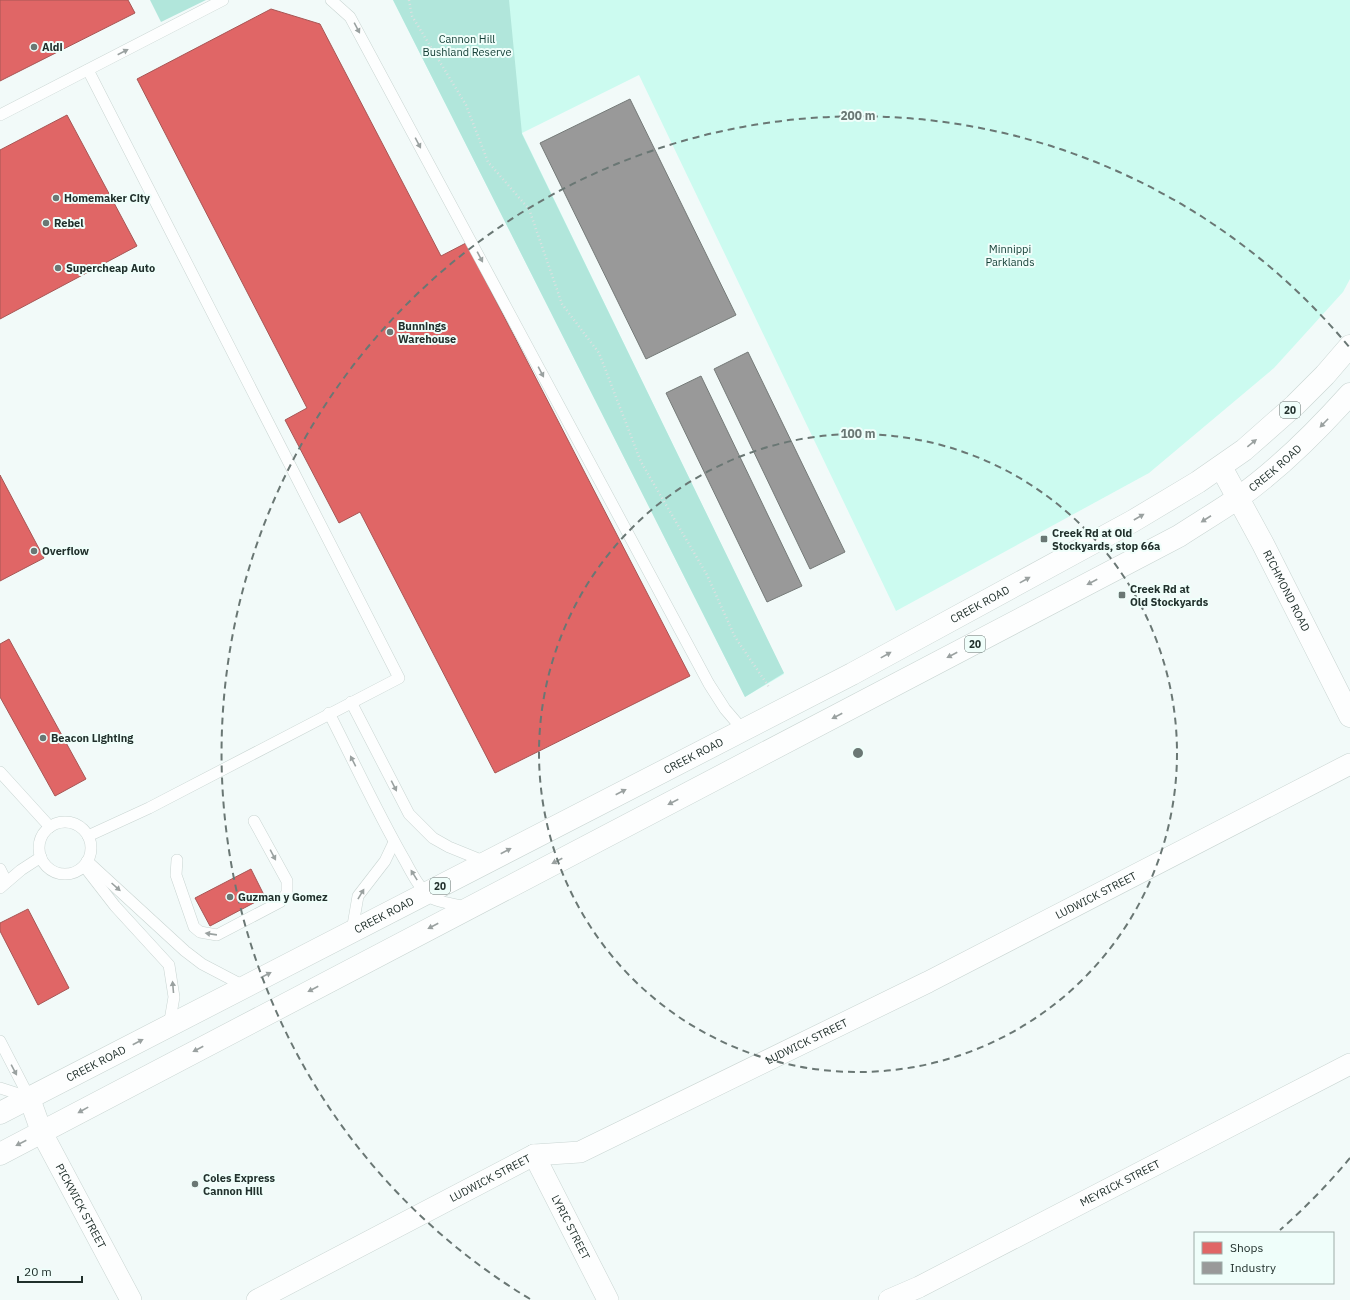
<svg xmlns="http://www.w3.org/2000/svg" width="1350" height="1300" viewBox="0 0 1350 1300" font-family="'IBM Plex Sans',sans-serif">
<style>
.green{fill:#ccfbf0}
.forest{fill:#b1e6db}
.shops{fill:#e06666;stroke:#a75655}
.industry{fill:#999;stroke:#757a78}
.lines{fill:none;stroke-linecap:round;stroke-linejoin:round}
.lane-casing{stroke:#c9d5d2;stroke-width:12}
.street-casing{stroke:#c9d5d2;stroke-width:22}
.secondary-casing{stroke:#c9d5d2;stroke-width:23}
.primary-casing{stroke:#c9d5d2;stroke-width:23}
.path{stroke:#dee1e1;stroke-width:2.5;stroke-dasharray:1 3;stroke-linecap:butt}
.lane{stroke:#fdfefe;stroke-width:11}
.street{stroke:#fdfefe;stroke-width:21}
.secondary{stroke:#fdfefe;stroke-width:22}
.primary{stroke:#fdfefe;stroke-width:22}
.oneway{fill:#9aa1a0}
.ring{fill:none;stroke:#6a7774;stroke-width:2;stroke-dasharray:7 5}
.poi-dot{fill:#6a7774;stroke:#effefa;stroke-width:1.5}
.labels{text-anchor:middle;stroke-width:4;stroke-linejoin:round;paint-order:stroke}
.shield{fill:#effefa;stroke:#5f6e6a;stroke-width:1}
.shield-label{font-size:10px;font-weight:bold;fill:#21302c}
.park-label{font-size:11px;fill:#164038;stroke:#effefa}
.poi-label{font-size:11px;font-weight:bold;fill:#21302c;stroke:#effefa;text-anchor:start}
.street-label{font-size:11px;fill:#21302c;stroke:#effefa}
.centre{fill:#6a7774;stroke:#effefa;stroke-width:2}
.ring-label{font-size:12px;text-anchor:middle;font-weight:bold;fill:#6a7774;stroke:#effefa;stroke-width:4;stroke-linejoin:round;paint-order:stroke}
</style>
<rect width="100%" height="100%" fill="#f2faf9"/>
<polygon class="green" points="393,0 1350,0 1350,279 1343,292 1274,368 1149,473 896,611 639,75 522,133 784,674 745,697"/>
<g class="forest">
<polygon points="150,0 206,0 161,22"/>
<polygon points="393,0 509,0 522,134 784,673 745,697"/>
</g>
<g class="shops">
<polygon points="0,0 128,0 135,13 0,81"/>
<polygon points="271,9 320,24 441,256 466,243 690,676 495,773 360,512 339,523 285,420 307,408 137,79"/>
<polygon points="67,115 137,246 0,319 0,150"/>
<polygon points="0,475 44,558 0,581"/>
<polygon points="9,639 86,779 55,796 0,697 0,644"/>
<polygon points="251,869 265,897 210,926 195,898"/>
<polygon points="28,909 69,988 38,1005 0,931 0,923"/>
</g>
<g class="industry">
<polygon points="630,99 736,315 646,359 540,143"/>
<polygon points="748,352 845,552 810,569 714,369"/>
<polygon points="701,376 802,586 767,602 666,393"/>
</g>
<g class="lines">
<defs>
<g id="lane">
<polyline points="331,0 350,17 709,684 725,709 743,730"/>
<polyline points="0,115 223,0"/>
<polyline points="351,702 409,814 433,838 449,847 486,862"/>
<path d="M 329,713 C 354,762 377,812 404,859 C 412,873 419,889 432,898 C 437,902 459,905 467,907"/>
<polyline points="0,772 50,827"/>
<circle cx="65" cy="848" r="26"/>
<polyline points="88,836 149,808 399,678 88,70"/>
<polyline points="177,860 176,875 194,927 200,932 217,935 280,902 287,893 287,881 254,821"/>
<polyline points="87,861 185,951 202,964 244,986"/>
<polyline points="84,866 115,906 169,965 174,997 169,1026"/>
<polyline points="0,869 6,881"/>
<polyline points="0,888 21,870 41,857"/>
<polyline points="352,931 358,896 385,861 394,842"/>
<polyline points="0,1041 29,1097"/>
<polyline points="0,1088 28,1097"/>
</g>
<g id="street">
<path id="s1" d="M 29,1097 L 42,1133 L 131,1300"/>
<path id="s2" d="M 534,1155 L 608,1300"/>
<path id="s3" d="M 257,1300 L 534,1155 L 580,1152 L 928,982 L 1350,764"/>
<path id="s4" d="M 889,1300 L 919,1287 L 1350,1064"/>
</g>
<g id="secondary">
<path id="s5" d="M 1221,467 L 1263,544 L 1350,716"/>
</g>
<g id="primary">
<path id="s6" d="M 0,1113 L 852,674 L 1133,521 L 1198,482 L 1244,450 L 1295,405 L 1325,375 L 1350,346"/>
<path id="s7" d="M 0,1154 L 1179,536 C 1199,523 1219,511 1238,498 C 1280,468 1316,432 1350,394"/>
</g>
</defs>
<use href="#lane" class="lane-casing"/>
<use href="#street" class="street-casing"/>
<use href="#secondary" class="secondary-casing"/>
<use href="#primary" class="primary-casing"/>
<polyline class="path" points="409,0 412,16 466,105 488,162 529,209 562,304 599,353 641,462 707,575 735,637 769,687"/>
<use href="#lane" class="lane"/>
<use href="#street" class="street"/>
<use href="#secondary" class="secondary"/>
<use href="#primary" class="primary"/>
</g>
<defs><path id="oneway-solid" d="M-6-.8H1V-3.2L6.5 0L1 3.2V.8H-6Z"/></defs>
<g class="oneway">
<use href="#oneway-solid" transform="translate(357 28) rotate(62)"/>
<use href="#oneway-solid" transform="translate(123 52) rotate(-27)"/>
<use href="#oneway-solid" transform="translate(418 143) rotate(62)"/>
<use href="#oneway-solid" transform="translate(480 257) rotate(62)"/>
<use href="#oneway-solid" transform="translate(541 372) rotate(62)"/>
<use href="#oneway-solid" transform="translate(1324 423) rotate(134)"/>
<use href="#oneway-solid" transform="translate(1252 443) rotate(-39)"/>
<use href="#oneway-solid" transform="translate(1139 517) rotate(-30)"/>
<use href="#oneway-solid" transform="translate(1206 519) rotate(147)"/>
<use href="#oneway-solid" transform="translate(1025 580) rotate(-29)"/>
<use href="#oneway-solid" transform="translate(1092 582) rotate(152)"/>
<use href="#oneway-solid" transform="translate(886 655) rotate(-29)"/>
<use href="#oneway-solid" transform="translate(952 655) rotate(152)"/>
<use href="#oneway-solid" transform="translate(837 716) rotate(152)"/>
<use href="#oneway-solid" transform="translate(353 761) rotate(-117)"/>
<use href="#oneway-solid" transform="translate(394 786) rotate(63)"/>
<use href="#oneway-solid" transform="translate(621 792) rotate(-27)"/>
<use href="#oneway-solid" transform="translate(673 802) rotate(153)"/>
<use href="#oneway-solid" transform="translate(506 851) rotate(-28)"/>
<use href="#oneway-solid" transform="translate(273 855) rotate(62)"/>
<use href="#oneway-solid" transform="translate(557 861) rotate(153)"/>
<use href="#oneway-solid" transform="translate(414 875) rotate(-122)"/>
<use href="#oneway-solid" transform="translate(116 887) rotate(42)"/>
<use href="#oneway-solid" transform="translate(361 894) rotate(-59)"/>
<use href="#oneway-solid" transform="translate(433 926) rotate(152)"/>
<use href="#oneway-solid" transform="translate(211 934) rotate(-172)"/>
<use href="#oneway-solid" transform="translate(266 975) rotate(-27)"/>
<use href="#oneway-solid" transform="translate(173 987) rotate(-95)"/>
<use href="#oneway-solid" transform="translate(313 989) rotate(152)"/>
<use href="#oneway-solid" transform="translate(138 1042) rotate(-28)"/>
<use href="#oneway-solid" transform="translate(198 1049) rotate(152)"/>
<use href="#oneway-solid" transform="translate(14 1070) rotate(62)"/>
<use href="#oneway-solid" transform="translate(83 1110) rotate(151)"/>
<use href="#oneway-solid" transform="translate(21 1143) rotate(153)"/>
</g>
<g class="ring">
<circle cx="858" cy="753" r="319"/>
<path d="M1350 1158A637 637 0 0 1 1280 1230M530 1299A637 637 0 1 1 1350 348"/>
</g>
<g class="poi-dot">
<circle cx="34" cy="47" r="4"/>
<circle cx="56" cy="198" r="4"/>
<circle cx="46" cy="223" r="4"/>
<circle cx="58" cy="268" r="4"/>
<circle cx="390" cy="332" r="4"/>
<rect x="1040" y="535" width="8" height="8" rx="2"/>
<circle cx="34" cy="551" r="4"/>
<rect x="1118" y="591" width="8" height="8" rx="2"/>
<circle cx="43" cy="738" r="4"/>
<circle cx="230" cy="897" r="4"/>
<circle cx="195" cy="1184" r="4"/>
</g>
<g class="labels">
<g class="shield">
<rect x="1280" y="402" width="20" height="16" rx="3"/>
<rect x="965" y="636" width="20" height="16" rx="3"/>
<rect x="430" y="878" width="20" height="16" rx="3"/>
</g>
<g class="shield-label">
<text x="1290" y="414">20</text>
<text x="975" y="648">20</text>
<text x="440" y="890">20</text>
</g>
<g class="park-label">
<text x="467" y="43">Cannon Hill<tspan x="467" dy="13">Bushland Reserve</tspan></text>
<text x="1010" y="253">Minnippi<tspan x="1010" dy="13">Parklands</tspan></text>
</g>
<g class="poi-label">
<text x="42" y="51">Aldi</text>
<text x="64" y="202">Homemaker City</text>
<text x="54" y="227">Rebel</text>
<text x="66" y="272">Supercheap Auto</text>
<text x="398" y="330">Bunnings<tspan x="398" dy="13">Warehouse</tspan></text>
<text x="1052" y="537">Creek Rd at Old<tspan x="1052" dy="13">Stockyards, stop 66a</tspan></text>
<text x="42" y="555">Overflow</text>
<text x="1130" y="593">Creek Rd at<tspan x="1130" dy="13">Old Stockyards</tspan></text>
<text x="51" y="742">Beacon Lighting</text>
<text x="238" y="901">Guzman y Gomez</text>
<text x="203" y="1182">Coles Express<tspan x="203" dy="13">Cannon Hill</tspan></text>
</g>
<g class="street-label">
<text dy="4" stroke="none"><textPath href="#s7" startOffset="1449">CREEK ROAD</textPath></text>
<text dy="4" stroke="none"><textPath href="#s5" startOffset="140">RICHMOND ROAD</textPath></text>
<text dy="4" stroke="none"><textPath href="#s6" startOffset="1104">CREEK ROAD</textPath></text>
<text dy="4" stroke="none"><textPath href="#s6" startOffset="780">CREEK ROAD</textPath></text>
<text dy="4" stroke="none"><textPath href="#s3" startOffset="935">LUDWICK STREET</textPath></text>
<text dy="4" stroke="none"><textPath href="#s6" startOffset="432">CREEK ROAD</textPath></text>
<text dy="4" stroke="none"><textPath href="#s3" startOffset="611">LUDWICK STREET</textPath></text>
<text dy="4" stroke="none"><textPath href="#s6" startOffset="108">CREEK ROAD</textPath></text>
<text dy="4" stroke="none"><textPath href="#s3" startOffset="263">LUDWICK STREET</textPath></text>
<text dy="4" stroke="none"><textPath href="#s4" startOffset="259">MEYRICK STREET</textPath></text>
<text dy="4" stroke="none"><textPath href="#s1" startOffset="121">PICKWICK STREET</textPath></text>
<text dy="4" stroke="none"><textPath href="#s2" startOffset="81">LYRIC STREET</textPath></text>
</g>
</g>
<circle cx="858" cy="753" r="6" class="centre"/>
<g class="ring-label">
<text x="858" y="120">200 m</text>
<text x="858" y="438">100 m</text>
</g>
<rect x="1194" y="1232" width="140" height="52" fill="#effefa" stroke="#9daca8"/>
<rect x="1202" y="1242" width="20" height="12" fill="#e06666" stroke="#9daca8"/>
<text x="1230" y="1252" font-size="12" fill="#21302c">Shops</text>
<rect x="1202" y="1262" width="20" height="12" fill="#999999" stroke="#9daca8"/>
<text x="1230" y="1272" font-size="12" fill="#21302c">Industry</text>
<path d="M18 1276v6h64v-6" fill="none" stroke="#21302c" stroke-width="2"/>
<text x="24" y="1276" font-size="12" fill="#21302c" stroke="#effefa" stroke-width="3" paint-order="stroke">20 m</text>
</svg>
